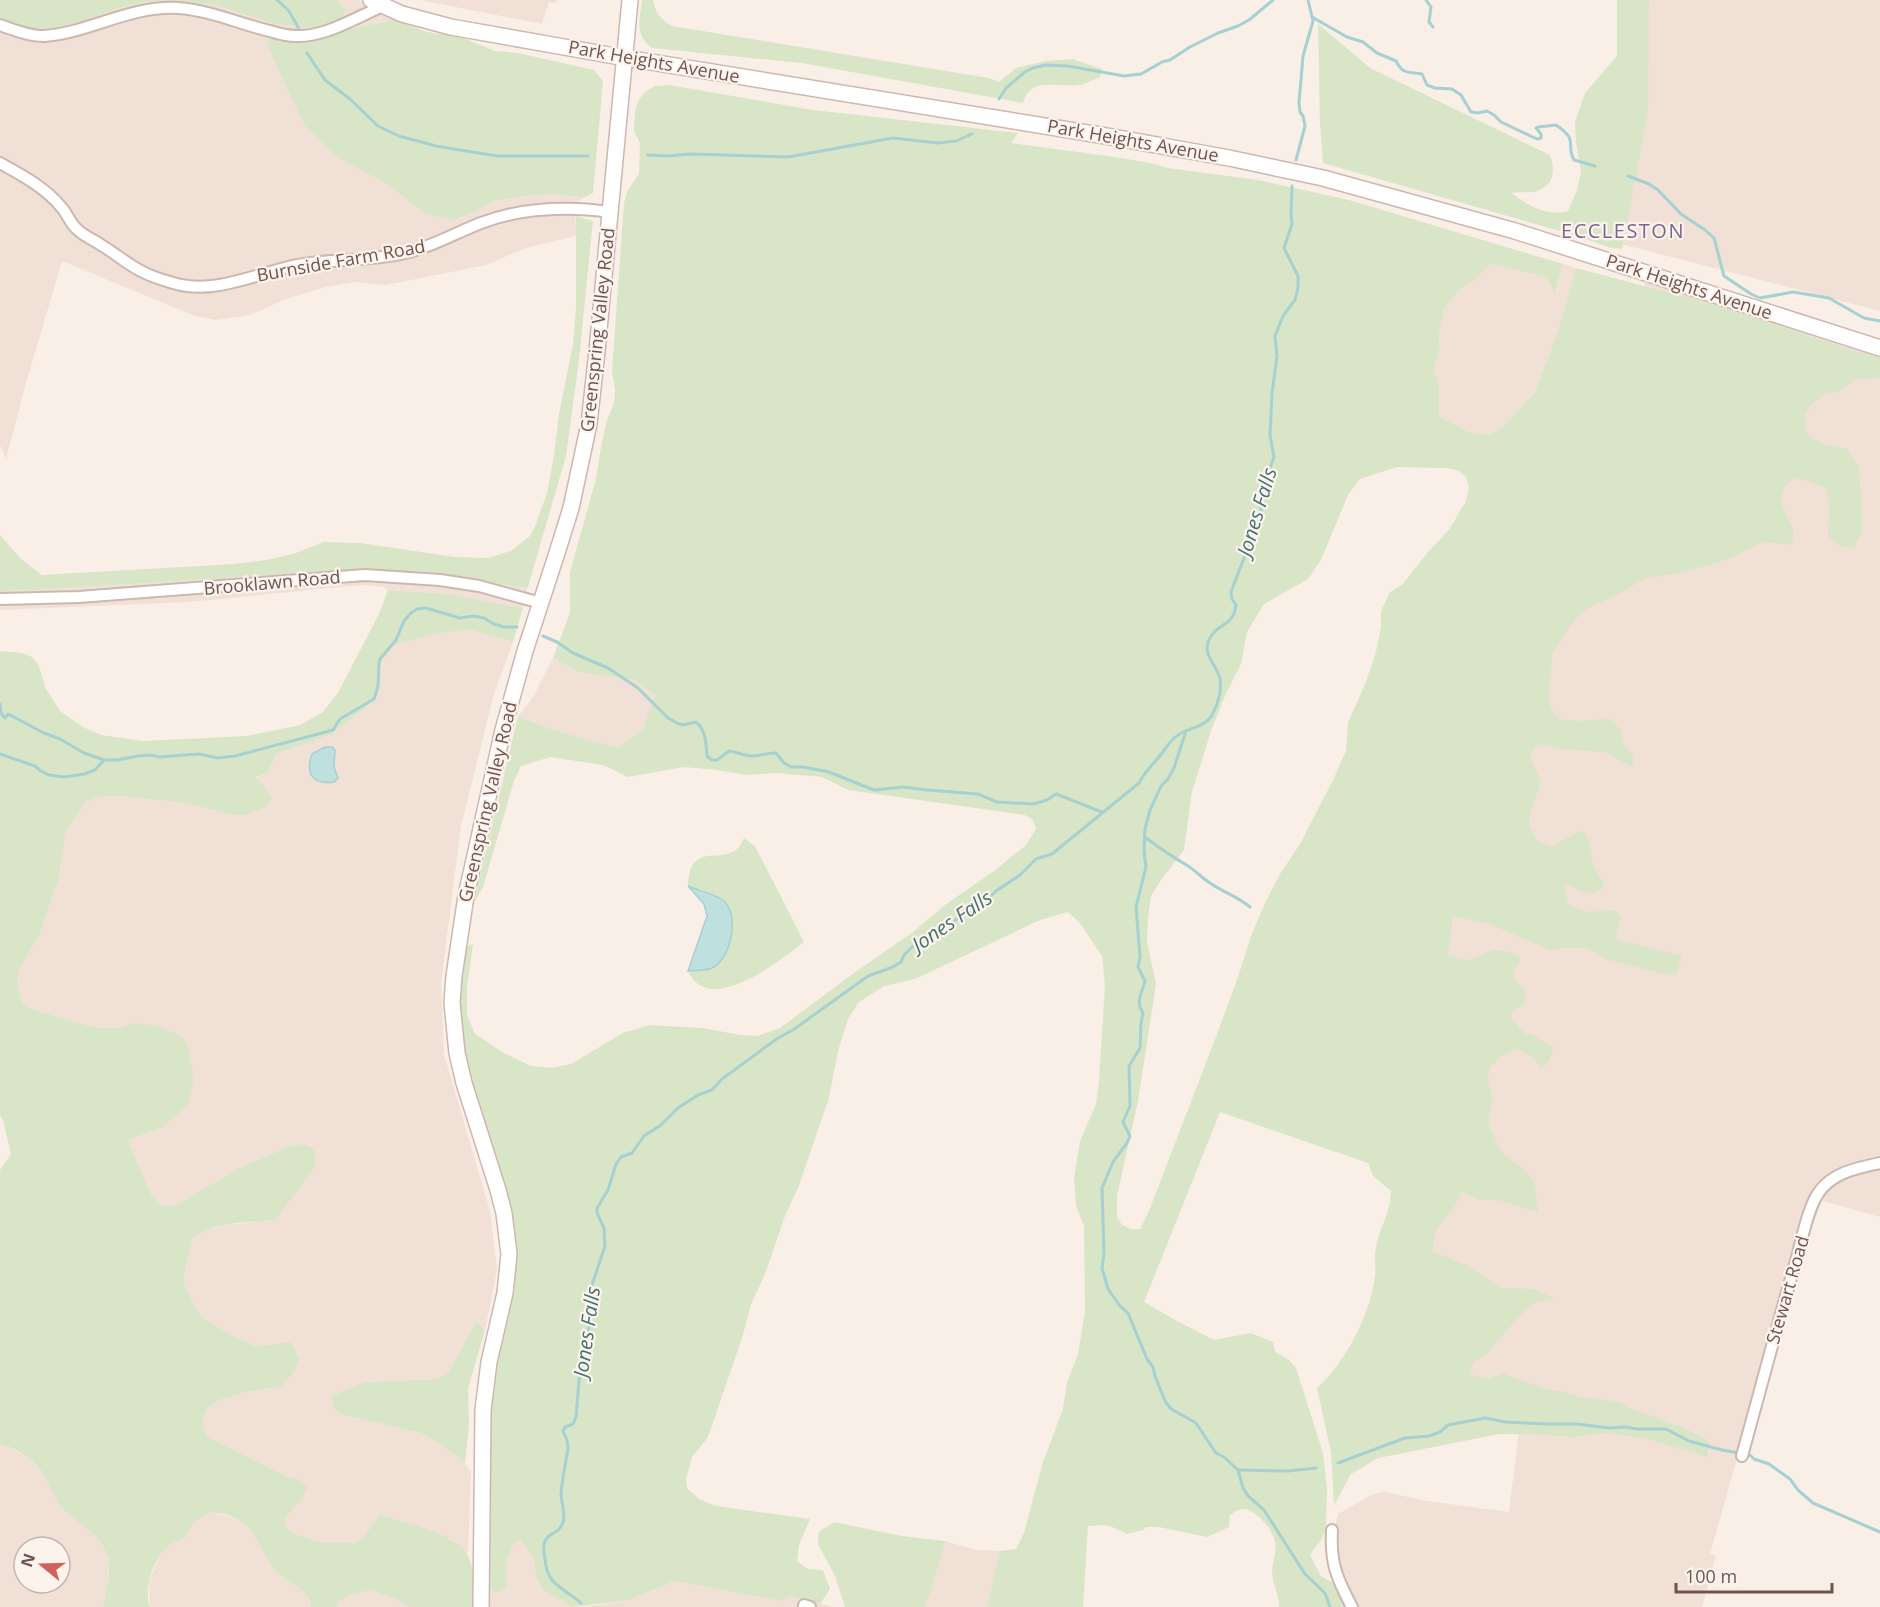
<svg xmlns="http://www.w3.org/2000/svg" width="1880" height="1607" viewBox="0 0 1880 1607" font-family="'Open Sans',sans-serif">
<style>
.residential{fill:#f0e0d6;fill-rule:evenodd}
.green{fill:#d9e5c7;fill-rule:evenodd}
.water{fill:#bee1df;stroke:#a5d1d0;stroke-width:1.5}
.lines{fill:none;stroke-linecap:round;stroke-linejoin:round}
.stream{stroke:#a5d1d0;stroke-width:3}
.minor-casing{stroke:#ccb8b1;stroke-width:14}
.secondary-casing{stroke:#ceb7af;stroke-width:18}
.minor{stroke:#fff;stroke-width:10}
.secondary{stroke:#fff;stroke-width:15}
.labels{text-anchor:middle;stroke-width:4.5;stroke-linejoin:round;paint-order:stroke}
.street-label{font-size:18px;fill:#70544f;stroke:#fdf3ed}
.neighbourhood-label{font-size:20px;letter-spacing:1.5px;fill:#79668c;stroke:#fdf3ed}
.water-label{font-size:20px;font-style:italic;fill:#447372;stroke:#fdf3ed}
</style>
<rect width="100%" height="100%" fill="#f9efe7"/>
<g class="residential">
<polygon points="337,0 359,0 394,20 339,31 317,41 269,37 339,158 388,185 424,213 476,211 494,201 525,196 556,194 583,198 575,204 576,236 526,248 486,265 386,285 354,282 326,287 286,299 250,315 216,320 195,316 62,261 26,383 6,459 0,445 0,23 61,30 119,8 151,1 216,5 275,24 303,27 316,27 343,15 346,10"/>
<polygon points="420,0 559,0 554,3 549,2 542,24"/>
<polygon points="1634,0 1880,0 1880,311 1602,239"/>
<polygon points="1490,264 1546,277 1556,292 1563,264 1576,268 1559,328 1535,392 1502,428 1490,435 1471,433 1439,416 1433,369 1440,349 1439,334 1444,309 1459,290 1472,282"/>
<polygon points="1646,280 1880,354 1880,1217 1812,1198 1805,1219 1710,1554 1716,1556 1702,1607 1356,1607 1337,1569 1334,1531 1338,1514 1373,1494 1385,1492 1427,1501 1509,1512 1520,1422 1411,1433 1424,1171 1235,1117 1422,657 1640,306"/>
<polygon points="325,571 423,571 517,587 528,587 523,608 449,594 388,590 383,587 361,585 189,602 0,610 0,591 42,590"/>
<polygon points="469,629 513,642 493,697 461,826 441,983 444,1054 490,1211 497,1270 485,1330 476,1322 448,1373 436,1379 366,1382 344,1415 421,1433 442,1445 465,1463 471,1472 468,1554 450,1538 364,1537 354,1543 318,1542 296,1534 285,1527 286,1516 303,1498 298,1479 286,1476 208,1437 202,1427 204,1415 211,1405 233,1394 281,1387 291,1342 255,1346 231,1335 200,1315 185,1288 184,1276 192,1238 202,1231 225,1225 275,1220 302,1144 290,1146 241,1167 174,1206 161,1206 151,1195 128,1140 163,1127 133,1023 120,1028 93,1027 35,1010 23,1005 17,982 19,970 39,936 59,878 66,830 86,802 98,797 121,796 186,803 233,815 245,815 267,807 256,778 267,773 277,753 330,735 367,707 379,688 381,660 394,645 431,635"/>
<polygon points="553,658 578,672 635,680 655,695 644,729 618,748 547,728 518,716 532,699"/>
<path d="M 0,1444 L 7,1446 L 29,1458 L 100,1542 L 106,1553 L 109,1565 L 108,1579 L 103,1607 L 0,1607 ZM 24,1547 L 60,1547 L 60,1583 L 24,1583 Z"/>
<polygon points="206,1512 218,1513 241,1521 258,1538 274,1570 304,1591 311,1607 150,1607 149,1582 158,1560 164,1550 173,1542 183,1539 197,1519"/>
<polygon points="522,1540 534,1560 536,1576 542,1590 572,1607 490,1607 488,1586 496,1593 507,1589 506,1562 514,1543"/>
<polygon points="945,1541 976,1550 1000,1551 987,1607 925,1607 934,1582"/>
<polygon points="674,1581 781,1601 790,1596 834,1607 583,1607 629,1600"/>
<polygon points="370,1590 394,1598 410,1607 337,1607 338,1602 347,1596"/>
</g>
<g class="green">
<polygon points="0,0 337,0 346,10 343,15 338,19 316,27 303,27 275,24 216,5 151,1 119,8 61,30 37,34 0,23"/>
<path d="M 642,0 L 653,0 C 655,13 661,19 672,26 L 989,78 L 999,82 L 1016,68 L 1046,61 L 1072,59 L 1102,69 L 1100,77 C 1092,80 1084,85 1077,85 C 1055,88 1031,76 1023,103 L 802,63 L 652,48 C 634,35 640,19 642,0 Z"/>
<path d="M 1617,0 L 1649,0 L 1648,112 L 1622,249 L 1611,248 L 1577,236 L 1323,163 L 1320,124 L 1318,24 L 1370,68 L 1550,155 C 1555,168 1555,183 1540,190 C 1533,194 1519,191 1511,193 C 1528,205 1546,217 1568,211 L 1577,190 L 1581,171 L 1576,143 L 1575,122 L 1585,93 L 1617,56 Z"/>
<polygon points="394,20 427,32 458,36 495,51 518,53 594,70 603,81 593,193 583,198 555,194 525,196 494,201 476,211 453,220 424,213 388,185 339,158 305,126 267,45 269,37 317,41 339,31"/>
<path d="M 669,85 L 813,110 L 1018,133 L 1011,143 L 1108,156 L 1151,163 L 1168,168 L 1258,180 L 1349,200 L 1563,264 L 1555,293 L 1546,277 L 1490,264 L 1472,282 L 1459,290 L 1444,309 L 1439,334 L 1440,349 L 1433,369 L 1439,386 L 1439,416 L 1471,433 L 1490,435 L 1502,428 L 1535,392 L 1559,328 L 1576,268 L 1712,304 L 1862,353 L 1880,356 L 1880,378 L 1856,379 L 1837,392 L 1825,393 L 1810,406 L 1804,416 L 1807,433 L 1813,439 L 1827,445 L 1847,449 L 1859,468 L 1862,517 L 1861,535 L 1854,547 C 1841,549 1836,545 1828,535 L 1829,502 L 1825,487 L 1802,479 L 1794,478 L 1785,486 L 1780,501 L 1793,529 L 1793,541 L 1788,545 L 1768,542 L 1759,544 L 1729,559 L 1680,573 L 1645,578 L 1623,592 L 1592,606 L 1581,613 L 1565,633 L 1552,655 L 1549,691 L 1550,706 L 1555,715 L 1560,719 L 1578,721 L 1608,719 L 1614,722 L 1621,731 L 1622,741 L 1633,757 L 1634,764 L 1632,767 L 1604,752 L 1562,749 L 1539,744 C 1533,748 1532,751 1530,758 L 1541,781 L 1529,817 L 1529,825 L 1537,841 L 1552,847 L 1579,831 L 1585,832 C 1593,847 1589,853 1594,867 C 1596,874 1602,878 1604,885 C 1594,900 1580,890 1568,885 L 1564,886 L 1568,904 L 1588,913 L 1602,910 L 1616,911 L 1621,917 L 1616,939 L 1682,956 L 1676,975 L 1660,973 L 1606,959 L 1587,948 L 1566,948 L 1550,950 L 1490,924 L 1453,916 L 1448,956 L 1470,960 L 1494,950 L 1505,951 L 1520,957 L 1520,962 C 1508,975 1515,979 1524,989 L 1525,1004 L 1512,1011 L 1511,1018 L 1525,1034 L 1531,1034 L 1553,1047 L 1549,1061 L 1541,1068 L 1530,1055 L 1516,1049 L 1499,1058 L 1490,1067 L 1487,1078 L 1493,1099 L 1490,1111 L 1489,1125 L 1501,1152 L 1525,1170 L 1534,1181 L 1538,1212 L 1498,1200 L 1480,1200 L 1461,1191 C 1456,1217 1431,1219 1433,1252 L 1466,1265 L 1501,1288 L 1533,1289 L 1555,1298 L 1539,1301 L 1529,1306 L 1484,1356 L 1474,1361 L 1469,1375 L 1490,1379 L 1502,1373 L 1545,1389 L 1564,1392 L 1579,1397 L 1619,1402 L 1631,1409 L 1685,1428 L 1709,1442 L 1707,1457 L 1649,1439 L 1606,1433 L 1572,1437 L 1536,1434 L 1499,1434 L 1378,1458 L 1351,1474 L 1334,1505 L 1331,1452 L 1317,1388 C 1345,1363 1371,1314 1375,1275 C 1376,1266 1374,1257 1376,1248 C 1380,1226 1390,1215 1391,1191 L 1373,1176 L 1368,1163 L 1220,1112 L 1144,1302 L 1175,1320 L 1214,1340 L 1251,1333 L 1273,1342 L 1275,1352 L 1289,1360 L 1296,1368 L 1323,1453 L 1327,1489 L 1326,1528 L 1320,1542 L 1316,1546 L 1310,1555 L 1321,1576 L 1333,1583 L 1346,1607 L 1279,1607 C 1279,1592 1272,1584 1272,1571 C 1273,1560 1278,1550 1274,1538 C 1270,1526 1251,1503 1236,1511 C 1234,1512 1230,1515 1229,1517 C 1229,1520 1230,1523 1229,1527 L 1207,1537 L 1159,1527 L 1146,1527 L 1143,1530 L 1127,1534 C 1110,1525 1108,1524 1088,1526 L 1083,1607 L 987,1607 L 1000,1551 L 1016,1549 L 1024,1533 L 1043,1462 L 1063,1409 L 1067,1383 L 1078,1354 L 1085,1311 L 1084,1226 L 1076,1206 L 1074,1178 L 1080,1141 L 1096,1104 L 1099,1081 L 1105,985 L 1102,956 L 1080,923 L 1068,912 L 1040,920 L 915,979 L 884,986 L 859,1002 L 848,1019 L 838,1051 L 829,1098 L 798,1188 L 785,1216 L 765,1274 L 751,1304 L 743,1335 L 708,1437 L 692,1457 L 686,1479 L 687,1488 L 699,1499 L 716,1506 L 810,1519 L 799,1545 L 797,1561 L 808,1569 L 823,1570 L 830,1589 L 820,1604 L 790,1596 L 781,1601 L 674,1581 L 629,1600 L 572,1607 L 542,1590 L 536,1576 L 534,1560 L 521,1540 L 514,1543 L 506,1562 L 507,1589 L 496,1593 L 488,1586 L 489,1439 L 493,1388 L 503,1332 L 515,1290 L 514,1237 L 477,1111 L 460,1039 L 458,996 L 464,947 L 473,944 L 467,988 L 467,1015 L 475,1034 L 504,1053 L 531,1066 L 552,1068 L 571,1064 L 623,1033 L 649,1025 L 703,1028 L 740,1035 L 757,1036 L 780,1028 L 854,973 L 913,932 L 945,905 L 994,871 L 1026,845 L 1036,829 L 1033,820 L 1025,815 L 848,790 L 822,777 L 776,773 L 748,775 L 716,770 L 684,767 L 628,777 L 603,765 L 550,757 L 521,766 L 514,781 L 483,887 L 474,903 L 518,716 L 547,728 L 618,748 L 643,729 L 655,695 L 635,680 L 578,672 L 553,658 L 570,613 L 570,572 L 596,479 L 601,447 L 607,420 L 614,403 L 615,390 L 612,371 L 624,203 L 628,190 L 639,174 L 640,143 L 634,131 L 635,111 L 638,101 L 645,92 L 655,86 ZM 1397,467 L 1446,468 L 1459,471 L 1466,477 L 1469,487 L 1466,501 L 1449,530 L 1428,552 L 1402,585 L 1390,592 L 1381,611 L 1381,627 L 1376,652 L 1364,687 L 1348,722 L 1346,751 L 1334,778 L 1300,844 L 1280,874 L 1265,903 L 1251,936 L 1239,974 L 1219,1029 L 1149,1211 L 1140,1229 L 1131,1229 L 1122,1225 L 1117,1217 L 1117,1196 L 1138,1101 L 1156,984 L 1147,942 L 1148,918 L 1151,896 L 1161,880 L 1184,850 L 1192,792 L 1212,728 L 1225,696 L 1241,664 L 1247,632 L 1264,604 L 1308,579 L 1321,560 L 1348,495 L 1360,479 Z"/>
<polygon points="576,216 593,221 579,360 566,456 528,587 517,587 423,571 325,571 42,590 0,591 0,535 21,559 42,575 234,564 266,560 296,553 324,542 360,543 455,557 488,558 511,551 530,536 536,524 547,493 554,456 559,414 573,344 576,308"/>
<path d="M 388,590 L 449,594 L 523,608 L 513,642 L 469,629 L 431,635 L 394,645 L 381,660 L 379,688 L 367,707 L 330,735 L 277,753 L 267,773 L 256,777 L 272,797 L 267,807 L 245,815 L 233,815 L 186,803 L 121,796 L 98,797 L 86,802 L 66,830 L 59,878 L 39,936 L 19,970 L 17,982 L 23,1005 L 35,1010 L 93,1027 L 120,1028 L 133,1023 L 157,1026 L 180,1035 L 187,1044 L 194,1080 L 188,1104 L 163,1127 L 128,1140 L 151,1195 L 161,1206 L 174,1206 L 241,1167 L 290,1146 L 303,1144 L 313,1149 L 316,1161 L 312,1172 L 275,1220 C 248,1223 215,1221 192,1238 L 184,1276 L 185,1287 L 200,1315 L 231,1335 L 255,1346 L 291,1342 L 299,1358 L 295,1370 L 281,1387 C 255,1391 184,1395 208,1437 L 286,1476 L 298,1479 L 308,1487 L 303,1498 L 286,1516 L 285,1527 L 296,1534 L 318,1542 L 354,1543 L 364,1537 L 380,1515 C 404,1523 457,1533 468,1556 C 476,1572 473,1590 472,1607 L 410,1607 L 394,1598 L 370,1590 L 348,1596 L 338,1602 L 337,1607 L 311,1607 C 306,1583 286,1585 273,1568 C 258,1548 258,1527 230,1516 C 213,1509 202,1512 191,1527 C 189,1531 186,1537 183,1539 C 180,1542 174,1541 171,1544 C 154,1557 143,1587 150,1607 L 103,1607 C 106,1589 113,1570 106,1553 C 98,1532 80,1525 65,1511 C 55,1502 52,1490 46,1479 C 36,1461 20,1449 0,1444 L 0,1170 L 11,1154 L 3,1120 L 0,1115 L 0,651 L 22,653 L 32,657 L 38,664 L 46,689 L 60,711 L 83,727 L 101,735 L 143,741 L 247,736 L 300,725 L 322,713 L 338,693 L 379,614 Z"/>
<path d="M 744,838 L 755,846 L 804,942 C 779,961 709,1018 688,971 L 712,968 L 723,901 L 688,886 C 690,839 723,866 739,847 C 741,844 742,841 744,838 Z"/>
<polygon points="476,1322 485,1330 468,1389 469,1425 465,1463 442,1445 421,1433 344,1415 333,1408 332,1396 366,1382 436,1379 448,1373"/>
<polygon points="834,1522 902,1536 945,1541 934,1582 925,1607 845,1607 835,1576 818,1544 819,1532"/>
</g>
<g class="water">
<path d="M 325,747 L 332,747 L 335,750 L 334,767 L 338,778 L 334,782 C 313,785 305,774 312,754 Z"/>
<path d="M 688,886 C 697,890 717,895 724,901 C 740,916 731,959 712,968 C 705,971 694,970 688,971 L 707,916 L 704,904 Z"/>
</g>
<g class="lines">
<g class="stream">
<polyline points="277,0 289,11 299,29"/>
<polyline points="1426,0 1431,7 1429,22 1433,27"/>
<path d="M 1312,17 L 1347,37 L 1363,42 L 1377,53 L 1396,61 C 1403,75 1408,71 1422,74 L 1427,85 L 1435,88 L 1452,89 L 1461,95 L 1471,112 L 1478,113 L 1487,111 L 1494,115 L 1501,122 L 1537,139 L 1541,138 L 1541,134 L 1536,128 L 1538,127 L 1556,125 C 1580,141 1565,144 1574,160 L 1595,166"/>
<polyline points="307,53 325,80 350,99 378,126 399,136 436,146 497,156 588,156"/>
<polyline points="999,99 1006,88 1025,72 1033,68 1046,65 1068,66 1124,76 1141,74 1162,62 1170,60 1190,47 1218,33 1238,26 1249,20 1273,0"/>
<polyline points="648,155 668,156 690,154 788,157 893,138 938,143 956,141 972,134"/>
<polyline points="1296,160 1305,126 1303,116 1300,112 1299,103 1303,56 1313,21 1308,0"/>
<polyline points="1628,176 1649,184 1658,190 1681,214 1705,230 1714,238 1724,276 1751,294 1760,298 1793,292 1829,298 1864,318 1880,321"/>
<path d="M 543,636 L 557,642 L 573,653 L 608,668 L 638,688 L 668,718 L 677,723 L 683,725 L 696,722 C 706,730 706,744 707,756 L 712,760 L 717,760 L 729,751 C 736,752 743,755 750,756 C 759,757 767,752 776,753 L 784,763 L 791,767 L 803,767 L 829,772 L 874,790 L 904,787 L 927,790 L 978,794 L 997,802 L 1034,804 L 1047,800 L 1056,794 L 1102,812"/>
<polyline points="0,704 1,713 5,718 8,714 44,733 60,739 84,753 104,760"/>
<path d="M 1186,731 L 1174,768 L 1168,779 L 1161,786 L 1150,810 L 1145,829 L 1144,851 L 1146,867 L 1136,907 L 1140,957 L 1138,967 L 1145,981 C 1142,994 1135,1001 1143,1013 L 1141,1023 L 1140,1048 L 1129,1066 L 1130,1106 L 1123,1122 L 1130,1136 L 1127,1143 L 1113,1162 L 1102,1188 L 1104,1253 L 1102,1268 L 1108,1289 L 1120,1306 L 1128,1313 L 1147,1359 L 1153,1367 L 1155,1376 L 1165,1401 L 1171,1409 L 1196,1423 L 1216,1453 L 1224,1457 L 1238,1470 L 1243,1488 L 1248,1496 L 1264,1510 L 1305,1574 L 1325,1593 L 1330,1607"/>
<polyline points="0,754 35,766 41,771 49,775 64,777 84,774 95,770 104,760 117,760 138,756 150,755 159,757 199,754 218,758 235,756 333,730 340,719 374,699 378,686 379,664 380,659 396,640 404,621 411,613 417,609 426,608 460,618 474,616 484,618 494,624 504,627 517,627"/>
<path d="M 1145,837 C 1159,848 1173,857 1188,866 C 1196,871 1202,878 1210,883 C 1223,892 1238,897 1250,907"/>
<polyline points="1338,1463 1405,1438 1429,1436 1440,1432 1448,1425 1485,1418 1506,1422 1547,1424 1577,1424 1609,1428 1626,1427 1636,1429 1666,1429 1689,1441 1722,1450 1750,1455 1754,1459 1769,1464 1790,1479 1798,1490 1813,1503 1880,1532"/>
<polyline points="1238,1470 1288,1471 1316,1468"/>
<path d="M 581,1603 C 563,1587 547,1586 545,1559 C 544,1554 543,1546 545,1541 C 549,1532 560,1534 563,1522 C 566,1513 561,1503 561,1494 C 562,1478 566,1463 568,1448 L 567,1440 L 563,1431 L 565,1427 L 573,1424 L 576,1417 L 579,1380 L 589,1328 L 589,1294 L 605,1246 L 604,1228 L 597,1213 L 597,1208 L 608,1190 L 616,1164 L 621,1157 L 632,1153 L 644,1136 L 661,1125 L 678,1108 L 698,1095 L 712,1090 L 722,1079 L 778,1038 L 793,1030 L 868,976 L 893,967 L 901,962 L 904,955 L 912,947 L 934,934 L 988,899 L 996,891 L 1020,875 L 1036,859 L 1052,854 L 1139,783 C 1145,771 1154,764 1162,753 C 1167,747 1170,740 1177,736 C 1187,728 1206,727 1212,715 C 1218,705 1222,690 1220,679 C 1217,665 1202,655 1209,640 C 1216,623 1234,627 1236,605 L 1232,599 L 1231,592 L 1261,514 L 1261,495 L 1274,457 L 1270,435 L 1272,393 L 1277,356 L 1275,336 L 1283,316 L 1295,300 L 1298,288 L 1298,276 L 1284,248 L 1292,224 L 1291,214 L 1292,186"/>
</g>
<defs>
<g id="minor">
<path d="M 0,25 C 14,30 29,36 44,36 C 89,33 130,5 178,8 C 209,10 240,24 270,31 C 279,34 288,36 297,36 C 325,37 357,17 383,6"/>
<path d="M 0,163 C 22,175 46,188 62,208 C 68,215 71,225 78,230 C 84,236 94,240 101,245 C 115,253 128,265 143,272 C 152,277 163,280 173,283 C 213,295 253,275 292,266 C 329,258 368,262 405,253 C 432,247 455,233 481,223 C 523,207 567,206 611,212"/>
<polyline points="0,599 79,597 365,575 440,580 479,586 541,603"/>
<path d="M 1742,1456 C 1760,1391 1777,1326 1796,1261 C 1801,1243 1808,1207 1819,1192 C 1833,1172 1858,1168 1880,1163"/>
<path d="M 1332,1530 C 1330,1563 1337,1579 1352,1607"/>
<polyline points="804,1605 810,1607"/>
</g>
<g id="secondary">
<polyline points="371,0 402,14 451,27 626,58 1112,137 1229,158 1323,178 1515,231 1880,348"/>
<polyline points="481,1607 483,1410 489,1362 505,1293 509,1254 504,1213 498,1190 464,1083 457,1053 452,1003 454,976 466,896 503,730 525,651 556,556 571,508 589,424 597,351 630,0"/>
</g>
</defs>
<use href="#minor" class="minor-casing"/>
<use href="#secondary" class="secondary-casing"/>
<use href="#minor" class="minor"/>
<use href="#secondary" class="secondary"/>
</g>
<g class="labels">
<g class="street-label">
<text transform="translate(654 62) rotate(10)" y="6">Park Heights Avenue</text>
<text transform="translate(1133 141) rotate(10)" y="6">Park Heights Avenue</text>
<text transform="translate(341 261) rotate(-10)" y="6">Burnside Farm Road</text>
<text transform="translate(1689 287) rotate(18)" y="6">Park Heights Avenue</text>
<text transform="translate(598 330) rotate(-84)" y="6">Greenspring Valley Road</text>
<text transform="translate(272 583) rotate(-5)" y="6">Brooklawn Road</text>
<text transform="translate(488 802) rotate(-77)" y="6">Greenspring Valley Road</text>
<text transform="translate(1788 1290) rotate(-74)" y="6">Stewart Road</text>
</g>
<g class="neighbourhood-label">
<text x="1623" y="238">ECCLESTON</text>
</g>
<g class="water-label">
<text transform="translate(1257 512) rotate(-73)" y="7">Jones Falls</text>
<text transform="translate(952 921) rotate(-34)" y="7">Jones Falls</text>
<text transform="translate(587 1332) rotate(-82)" y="7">Jones Falls</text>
</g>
</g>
<g transform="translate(42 1565) rotate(289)"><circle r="28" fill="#fdf3ed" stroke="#c5b3ae" stroke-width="1.5"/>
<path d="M0-4.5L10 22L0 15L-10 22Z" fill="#d4605b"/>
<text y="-9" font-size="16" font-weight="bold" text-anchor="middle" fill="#70544f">N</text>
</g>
<path d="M1676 1583v9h156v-9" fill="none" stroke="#70544f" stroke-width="3"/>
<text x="1685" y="1583" font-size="18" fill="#70544f" stroke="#fdf3ed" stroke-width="4.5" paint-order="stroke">100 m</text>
</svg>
